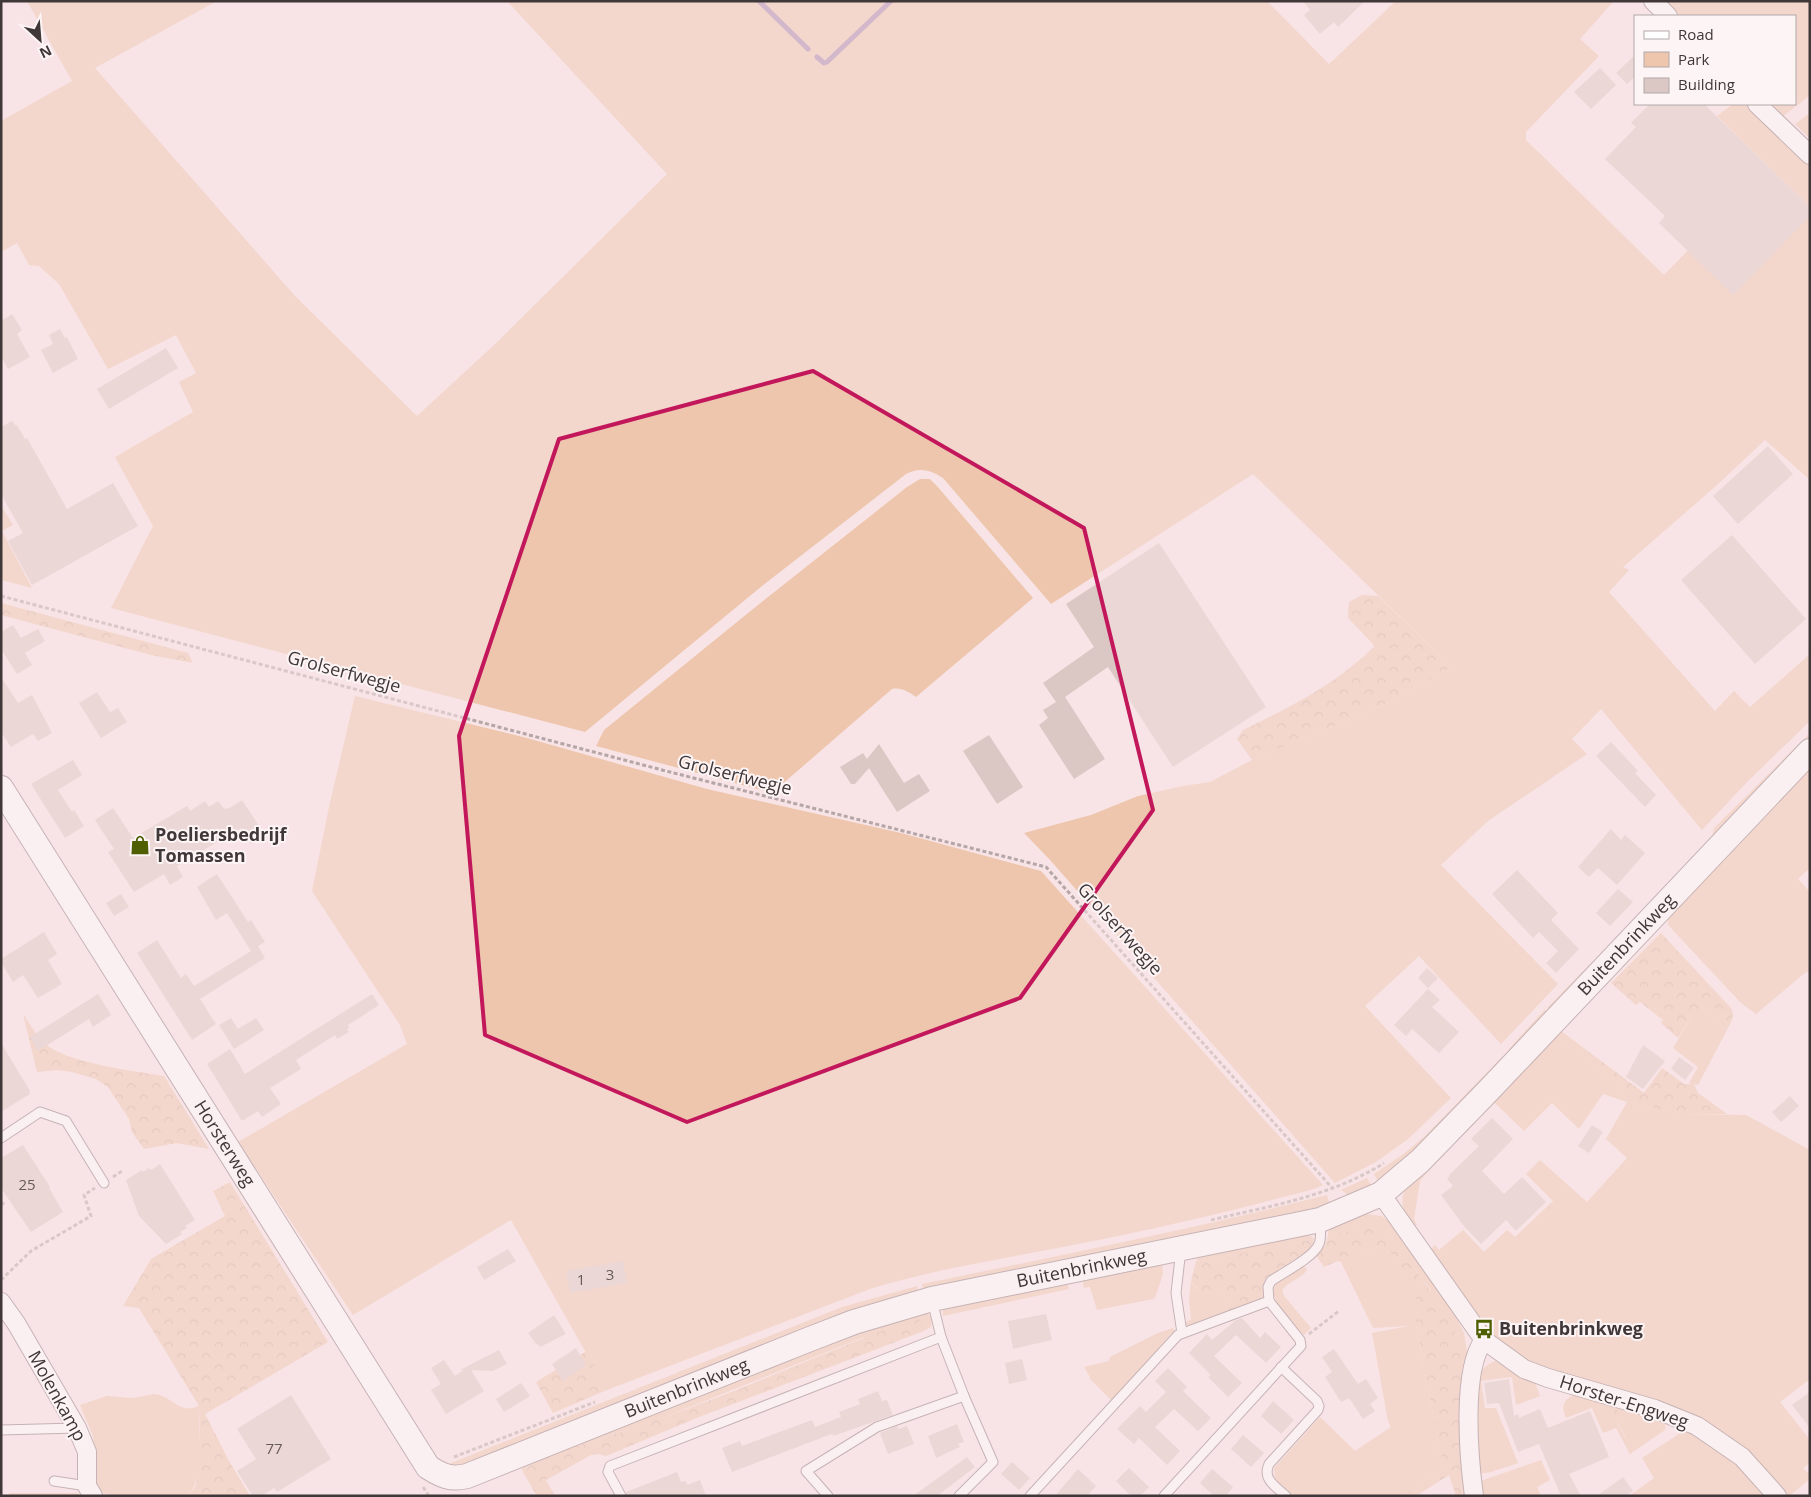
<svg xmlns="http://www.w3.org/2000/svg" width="1811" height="1497" viewBox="0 0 1811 1497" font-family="'Open Sans',sans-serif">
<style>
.green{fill:#eec6ad}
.forest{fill:url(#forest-crowns)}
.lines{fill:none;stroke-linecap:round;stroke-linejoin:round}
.stream{stroke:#a783aa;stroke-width:5}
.building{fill:#dbc8c4}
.lane-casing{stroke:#8a787b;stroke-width:11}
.street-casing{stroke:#8a787b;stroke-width:20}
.secondary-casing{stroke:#8a787b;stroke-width:26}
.path{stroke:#b5a6a7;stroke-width:3;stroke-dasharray:4 2.5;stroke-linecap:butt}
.lane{stroke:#fff;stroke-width:9}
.street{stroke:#fff;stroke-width:18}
.secondary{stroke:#fff;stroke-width:24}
.marked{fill:none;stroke:#c2185b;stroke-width:4;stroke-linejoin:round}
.labels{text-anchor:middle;stroke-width:4;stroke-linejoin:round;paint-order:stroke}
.number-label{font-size:15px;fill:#665b5b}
.street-label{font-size:18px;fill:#3f3738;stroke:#fdf4f5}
.poi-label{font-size:18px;font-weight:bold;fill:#3f3738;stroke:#fdf4f5;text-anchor:start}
</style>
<defs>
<pattern id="forest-crowns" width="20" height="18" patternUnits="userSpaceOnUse" patternTransform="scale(1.25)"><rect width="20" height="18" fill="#eec6ad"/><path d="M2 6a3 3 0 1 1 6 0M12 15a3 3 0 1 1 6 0" fill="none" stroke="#cdab96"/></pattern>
</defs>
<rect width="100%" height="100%" fill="#f8e4e6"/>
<g class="green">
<path d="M 27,1 L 217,1 L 95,68 L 295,296 L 417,416 L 493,346 L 667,174 L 507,1 L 1267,1 L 1329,64 L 1396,1 L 1614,1 L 1580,39 L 1599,56 L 1526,132 L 1526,140 L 1664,275 L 1699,239 L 1810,215 L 1810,480 L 1765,440 L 1717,485 L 1623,567 L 1629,570 L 1609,592 L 1715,711 L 1734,691 L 1750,707 L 1810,654 L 1810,721 L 1748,781 L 1702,830 L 1601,709 L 1572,739 L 1587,754 L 1488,821 L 1441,865 L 1558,984 L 1501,1044 L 1419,956 L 1365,1006 L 1451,1098 L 1408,1139 L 1376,1162 L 1335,1183 L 1050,860 L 1024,833 L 1091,815 L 1138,796 L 1183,786 L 1210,782 L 1252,760 L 1381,706 L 1452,667 L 1253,474 L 1051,604 L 943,478 C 930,470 920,467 906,474 L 762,586 L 585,732 L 111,608 L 153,526 L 115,457 L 193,412 L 179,382 L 196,373 L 176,335 L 108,369 L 59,284 L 39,266 L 29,265 L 17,243 L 1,252 L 1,121 L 72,81 Z"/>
<polygon points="1660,1 1810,1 1810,95 1781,118 1766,104 1795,104 1795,16 1676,16"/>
<polygon points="1733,104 1746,104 1810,163 1810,207 1717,116"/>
<polygon points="1810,113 1810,139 1795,124"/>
<path d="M 920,479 L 930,479 L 937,486 L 1033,598 L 916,697 C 909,692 901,687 892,689 L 772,793 L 596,746 L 604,730 L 753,609 L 907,487 Z"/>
<polygon points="1,506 13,525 2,531 32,588 1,580"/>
<path d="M 355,696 L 527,738 L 707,789 L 901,833 L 1041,871 L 1323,1185 L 1314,1189 C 1236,1210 1157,1229 1078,1244 C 1009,1258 938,1268 870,1289 L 607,1390 L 511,1220 L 353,1315 L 238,1142 L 407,1044 L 400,1025 L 312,891 L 329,807 Z"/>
<polygon points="1810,733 1810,738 1712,837 1714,828"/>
<polygon points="1810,762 1810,868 1798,879 1810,892 1810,972 1806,972 1756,1014 1741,1003 1668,925 1668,912"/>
<polygon points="1595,959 1594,965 1551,1010 1547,1008"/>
<polygon points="1545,1009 1547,1015 1514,1051 1508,1050"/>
<polygon points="1696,1009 1702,1009 1725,1029 1728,1028 1698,1085 1689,1083 1698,1067 1673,1048"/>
<polygon points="1557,1035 1619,1084 1628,1102 1679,1114 1746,1115 1810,1150 1810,1379 1780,1402 1810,1440 1810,1463 1803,1468 1810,1475 1810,1479 1789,1496 1787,1496 1740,1449 1529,1362 1507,1349 1489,1334 1428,1252 1435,1245 1439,1250 1463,1230 1484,1252 1507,1230 1515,1237 1553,1201 1526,1174 1540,1160 1587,1202 1627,1158 1606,1139 1627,1102 1603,1094 1579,1129 1552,1103 1524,1131 1494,1102"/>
<polygon points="1502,1057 1504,1062 1380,1185 1374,1174 1402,1155 1424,1137"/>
<path d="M 1425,1167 L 1429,1170 L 1420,1181 L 1414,1219 L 1417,1225 L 1412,1226 L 1403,1214 L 1405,1212 C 1396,1191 1412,1182 1425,1167 Z"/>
<polygon points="1367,1178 1373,1189 1354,1199 1341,1190"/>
<path d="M 1327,1195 L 1330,1206 L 924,1294 L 922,1284 C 1058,1256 1193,1229 1327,1195 Z"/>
<polygon points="1366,1214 1382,1216 1390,1223 1391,1222 1452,1309 1464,1333 1468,1358 1469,1496 1463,1496 1460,1472 1458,1443 1460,1360 1430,1289 1392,1238 1359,1228 1328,1236 1329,1226"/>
<polygon points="1305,1231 1314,1239 1196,1262 1201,1253"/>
<polygon points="1381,1246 1393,1255 1405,1274 1417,1300 1416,1325 1443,1468 1403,1496 1293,1496 1275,1479 1274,1468 1320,1417 1355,1451 1391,1427 1388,1421 1372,1333 1409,1326 1373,1328 1341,1262"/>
<polygon points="1162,1264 1163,1274 1155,1298 1153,1299 1097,1310 1090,1287 1084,1288 1082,1278"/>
<path d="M 1303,1264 L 1307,1270 C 1301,1279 1289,1281 1282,1290 L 1284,1296 L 1311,1328 L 1304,1335 L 1279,1307 L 1273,1293 L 1276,1282 Z"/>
<polygon points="1067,1279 1069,1289 943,1316 943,1309"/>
<path d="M 1191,1281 C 1202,1299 1205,1293 1222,1293 L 1228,1298 L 1230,1304 L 1228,1311 L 1188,1327 L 1185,1323 L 1191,1319 L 1189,1299 Z"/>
<polygon points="917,1286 919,1295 465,1468 449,1467 451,1463 842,1307"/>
<path d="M 925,1310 C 930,1316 933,1319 931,1327 L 924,1331 L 926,1327 L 862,1338 L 655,1421 L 577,1446 L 538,1462 L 526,1468 L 523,1472 L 519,1462 L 834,1338 Z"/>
<polygon points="1173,1328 1175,1332 1171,1334 1112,1401 1090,1379 1090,1377 1084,1367 1109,1361 1110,1357 1158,1333"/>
<path d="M 1499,1360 L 1533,1378 L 1540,1396 L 1516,1405 L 1512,1377 L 1481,1381 L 1485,1408 L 1496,1408 L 1518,1463 L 1491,1472 L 1478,1474 L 1475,1454 L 1478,1377 C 1482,1368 1489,1362 1499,1360 Z"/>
<path d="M 154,1394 C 173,1396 179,1415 199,1406 C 197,1435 208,1471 188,1496 L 113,1495 L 102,1493 L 96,1485 L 96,1463 L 93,1436 L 80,1405 L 107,1396 L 133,1398 Z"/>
<path d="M 1576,1394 L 1606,1401 L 1627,1441 L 1611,1402 L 1666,1420 L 1665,1430 L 1630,1454 L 1616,1428 L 1603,1433 L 1592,1408 L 1566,1418 C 1561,1405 1563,1400 1576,1394 Z"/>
<polygon points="1688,1428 1715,1443 1771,1496 1629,1496 1654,1478 1642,1458"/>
<polygon points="1541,1460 1550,1480 1537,1487 1541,1496 1481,1496 1478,1482"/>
</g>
<g class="forest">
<path d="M 1362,595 L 1378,596 L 1452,667 L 1381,706 L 1252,760 L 1237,739 L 1243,730 C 1291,707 1336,684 1374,647 L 1372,643 L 1348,618 L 1349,602 Z"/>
<polygon points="1,603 188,653 193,663 151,655 1,615"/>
<path d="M 1661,933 L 1731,1008 C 1735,1016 1732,1020 1728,1028 L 1725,1029 L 1702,1009 L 1696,1009 L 1678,1038 L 1661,1023 L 1663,1020 L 1640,1002 L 1636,1005 L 1611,983 Z"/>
<path d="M 23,1014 C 30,1024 36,1035 44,1043 C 66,1063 134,1071 164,1076 L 209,1149 L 177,1143 L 144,1149 L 132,1132 L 129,1119 L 108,1087 L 96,1079 L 72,1072 L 57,1070 L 37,1072 Z"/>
<polygon points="1561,1031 1644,1093 1662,1068 1684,1084 1694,1084 1698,1093 1727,1114 1679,1114 1628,1102 1619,1084 1557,1035"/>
<polygon points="230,1182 328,1342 205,1414 229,1461 250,1496 188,1496 195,1487 198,1476 200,1439 199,1406 139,1308 123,1306 151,1259 225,1216 213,1191"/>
<path d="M 1373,1227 C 1394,1234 1405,1254 1417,1272 C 1431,1292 1454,1320 1459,1344 C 1463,1362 1460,1383 1460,1401 C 1459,1433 1458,1464 1463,1496 L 1456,1496 L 1449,1475 L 1416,1496 L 1403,1496 L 1443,1468 L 1416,1325 L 1416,1300 L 1405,1274 L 1393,1255 L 1381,1246 L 1341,1262 L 1338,1261 L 1324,1267 L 1316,1255 L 1325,1246 L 1328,1236 L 1359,1228 Z"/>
<polygon points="1314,1239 1312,1246 1307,1252 1266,1278 1264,1283 1264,1299 1228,1311 1230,1304 1228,1298 1222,1293 1208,1295 1202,1295 1191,1281 1196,1262"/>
<path d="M 918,1318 L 926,1327 L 924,1331 L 699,1417 L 606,1456 L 599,1454 L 591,1455 L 546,1480 L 555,1496 L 537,1496 L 523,1472 C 534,1458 587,1443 606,1437 C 676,1415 744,1387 812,1359 C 847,1345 882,1330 918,1318 Z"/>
<polygon points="587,1351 607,1390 553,1413 536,1382"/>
<polygon points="1611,1402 1623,1419 1633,1440 1629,1442 1606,1403"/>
<polygon points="9,1493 77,1493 82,1496 9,1496"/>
</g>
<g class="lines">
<g class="stream">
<polyline points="759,1 808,49"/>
<polyline points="817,57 824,63 827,62 891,1"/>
</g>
</g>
<g class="building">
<polygon points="1303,1 1365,1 1338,27 1334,22 1320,34 1304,15 1310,10"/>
<polygon points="1635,55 1635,77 1627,84 1616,73"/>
<polygon points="1600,68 1616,85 1591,109 1574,92"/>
<polygon points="1650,104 1704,104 1810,207 1810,216 1733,295 1659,223 1665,216 1605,159 1636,127 1631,123"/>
<polygon points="12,314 22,330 17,334 30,357 8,369 1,356 1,321"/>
<polygon points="60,329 65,338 67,337 78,359 53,373 41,350 53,344 49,335"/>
<polygon points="166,348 178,368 109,409 97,389"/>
<polygon points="12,421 16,426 17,425 25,439 27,438 67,509 113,483 138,526 32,585 8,541 23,533 1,494 1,427"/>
<polygon points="1768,446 1793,474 1738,524 1713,496"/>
<polygon points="1732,535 1806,619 1755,664 1681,580"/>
<polygon points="1159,543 1266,707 1173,767 1108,667 1065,697 1105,759 1074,779 1039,725 1048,718 1043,710 1056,702 1043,683 1094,647 1066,604"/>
<polygon points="13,625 21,638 38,629 45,641 25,653 32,665 17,674 1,649 1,632"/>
<polygon points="1,677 18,703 32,695 52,733 38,741 33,734 11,747 1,732"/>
<polygon points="97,692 110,712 118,708 127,722 101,738 79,703"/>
<polygon points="989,735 1023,787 997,804 963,751"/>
<polygon points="1611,742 1638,771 1635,773 1656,795 1645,807 1596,756"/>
<polygon points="879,744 904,783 919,774 930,791 897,812 869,768 855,784 851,784 840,767 863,753 867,759"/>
<polygon points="73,760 82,775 58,790 72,812 74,810 84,826 65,838 31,784"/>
<polygon points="242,800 265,835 251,844 241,828 177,866 183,877 170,885 164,874 134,892 108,852 114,849 95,820 113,808 133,838 187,806 190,811 205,801 209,807 218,801 224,809 227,808 228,809"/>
<polygon points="1611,829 1621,840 1625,835 1645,853 1617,885 1598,868 1589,877 1578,867"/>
<polygon points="1517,870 1558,913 1551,920 1579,949 1556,973 1546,963 1558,951 1539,932 1533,938 1492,894"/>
<polygon points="217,874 248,922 251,920 265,942 258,946 265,958 200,999 216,1024 192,1040 137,953 157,940 181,978 186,974 194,986 251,951 227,913 216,920 197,887"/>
<polygon points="1618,889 1633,902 1610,926 1596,913"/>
<polygon points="121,894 129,907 114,916 106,903"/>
<polygon points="44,932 57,954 48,960 62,984 38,998 23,975 13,982 1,962 1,959"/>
<polygon points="1427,968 1438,978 1428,988 1418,978"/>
<polygon points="1428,989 1440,1000 1432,1007 1459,1032 1439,1053 1412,1029 1406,1036 1394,1025"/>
<polygon points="98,994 111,1015 93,1027 89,1019 38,1051 30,1037"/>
<polygon points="372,994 379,1005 348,1025 349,1028 347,1029 349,1032 337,1039 335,1035 296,1060 301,1069 270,1088 281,1104 262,1117 258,1111 242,1121 207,1064 230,1049 245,1074"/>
<polygon points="231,1018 238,1029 256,1018 264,1030 234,1049 219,1025"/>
<polygon points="1,1043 30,1091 29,1092 30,1094 1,1112"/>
<polygon points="1643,1045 1665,1061 1643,1089 1626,1077"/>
<polygon points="1679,1057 1694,1068 1685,1080 1671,1069"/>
<polygon points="1790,1096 1799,1106 1781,1122 1772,1112"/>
<polygon points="1492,1118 1513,1139 1482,1171 1504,1194 1522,1177 1546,1202 1516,1231 1506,1220 1481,1244 1463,1225 1441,1195 1453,1186 1447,1179 1450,1176 1449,1175 1479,1146 1471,1139"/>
<polygon points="1592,1125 1603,1132 1589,1153 1578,1146"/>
<polygon points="23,1145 50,1187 49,1188 63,1212 31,1232 1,1188 1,1158"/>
<polygon points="160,1164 195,1220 185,1226 187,1228 180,1232 182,1234 166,1244 139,1216 126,1180 142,1170 143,1172 149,1168 151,1170"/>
<polygon points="508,1249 516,1261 484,1280 477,1267"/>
<polygon points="623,1261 627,1283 570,1293 566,1271"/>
<polygon points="1046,1314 1052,1340 1013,1349 1008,1321"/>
<polygon points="554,1315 566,1334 540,1347 538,1344 537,1345 528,1333"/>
<polygon points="1242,1318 1260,1338 1265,1332 1281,1347 1266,1363 1236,1335 1214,1356 1242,1383 1228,1397 1208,1377 1211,1375 1189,1353 1207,1334 1212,1340 1236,1320"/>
<polygon points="576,1348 586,1365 563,1381 552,1364"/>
<polygon points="1334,1349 1358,1384 1366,1379 1378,1398 1370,1404 1375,1411 1363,1419 1349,1398 1341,1402 1325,1377 1332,1372 1322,1357"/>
<polygon points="499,1350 507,1364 493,1371 471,1370 484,1391 446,1414 431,1390 441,1384 431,1368 444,1360 455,1376 464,1370 460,1370"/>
<polygon points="1022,1359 1027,1380 1009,1384 1005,1363"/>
<polygon points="1168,1368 1187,1387 1183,1391 1211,1418 1198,1431 1174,1409 1155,1427 1180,1451 1167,1465 1139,1438 1134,1444 1117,1429 1140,1406 1146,1412 1166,1392 1155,1381"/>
<polygon points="1509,1379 1514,1416 1518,1414 1519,1418 1540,1409 1548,1428 1590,1411 1609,1457 1569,1474 1581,1496 1561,1496 1539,1444 1518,1452 1499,1403 1487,1404 1484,1383"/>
<polygon points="521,1383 530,1396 504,1412 496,1399"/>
<polygon points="878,1391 882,1401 887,1400 893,1415 833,1436 833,1434 829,1435 732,1472 722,1448 740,1441 742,1446 812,1420 815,1427 841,1417 839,1412 860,1404 858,1399"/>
<polygon points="1810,1392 1810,1428 1792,1405"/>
<polygon points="291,1395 331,1459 277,1492 274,1488 262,1496 253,1496 237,1471 256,1459 237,1429"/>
<polygon points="1273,1401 1294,1420 1281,1434 1261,1416"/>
<polygon points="957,1424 964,1442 958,1444 960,1447 936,1458 928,1436"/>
<polygon points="897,1426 899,1429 907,1426 914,1444 888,1454 880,1433"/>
<polygon points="1243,1435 1264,1453 1251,1467 1231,1449"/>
<polygon points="967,1457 975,1467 937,1496 913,1496"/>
<polygon points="1012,1462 1030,1478 1019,1490 1001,1474"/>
<polygon points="1129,1468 1149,1487 1140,1496 1131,1496 1116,1481"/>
<polygon points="1078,1469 1096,1486 1087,1496 1055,1496"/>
<polygon points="1212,1469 1233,1487 1226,1496 1214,1496 1200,1483"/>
<polygon points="677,1472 681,1482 686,1481 687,1485 700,1480 706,1496 627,1496 626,1492"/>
<polygon points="1623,1477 1633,1491 1626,1496 1597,1496"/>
</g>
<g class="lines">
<defs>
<g id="lane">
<polyline points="1,1138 40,1112 66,1121 104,1183"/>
<polyline points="1181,1249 1176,1293 1182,1333"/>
<polyline points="932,1300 941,1337 964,1396 993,1462 959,1496"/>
<path d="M 1269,1301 L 1268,1287 L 1271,1281 C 1284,1272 1313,1258 1319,1244 C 1322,1237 1320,1228 1320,1220"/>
<path d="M 1281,1367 L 1317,1401 L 1319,1406 L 1318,1410 L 1269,1464 C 1262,1479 1275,1486 1286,1496"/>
<polyline points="1,1430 77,1428"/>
<polyline points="54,1481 87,1486"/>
<polyline points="621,1496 608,1472 610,1466 941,1337"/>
<polyline points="828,1496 806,1471 877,1427 964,1396"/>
<polyline points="1030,1496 1178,1335 1269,1301 1300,1340 1301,1346 1164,1496"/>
</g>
<g id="street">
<polyline points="1653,1 1668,16"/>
<polyline points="1757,104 1810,155"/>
<polyline points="1381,1194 1484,1340 1524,1369 1548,1378 1655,1409 1697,1426 1742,1457 1777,1496"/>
<polyline points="1,1302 16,1323 77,1428 87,1452 87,1486 93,1496"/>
<path d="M 1474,1496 C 1469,1459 1461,1370 1484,1340"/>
</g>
<g id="secondary">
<path id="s1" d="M 1,788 L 428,1467 C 442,1476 451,1480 467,1476 L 810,1339 L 854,1322 L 932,1299 L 1320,1220 L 1381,1194 L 1420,1161 L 1488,1091 L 1810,751"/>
</g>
</defs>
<use href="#lane" class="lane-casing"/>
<use href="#street" class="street-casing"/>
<use href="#secondary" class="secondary-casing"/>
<g class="path">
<polyline points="1,596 666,771 1046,867 1333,1189"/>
<polyline points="113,1177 122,1171"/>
<polyline points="1,1205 6,1201"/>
<path d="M 1211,1220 C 1270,1206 1332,1196 1384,1163"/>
<polyline points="1,1280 31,1251 91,1216 84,1195 95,1188"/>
<polyline points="1309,1334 1339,1311"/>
<polyline points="454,1457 595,1402"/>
<polyline points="423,1487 429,1496"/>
</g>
<use href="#lane" class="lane"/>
<use href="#street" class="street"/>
<use href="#secondary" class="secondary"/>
</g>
<path d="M0 0H1811V1497H0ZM 813,371 L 1084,528 L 1153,810 L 1020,998 L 687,1122 L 485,1035 L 459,736 L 559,439 Z" fill="#f8e4e6" fill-opacity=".55" fill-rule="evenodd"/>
<path class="marked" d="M 813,371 L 1084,528 L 1153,810 L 1020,998 L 687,1122 L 485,1035 L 459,736 L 559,439 Z"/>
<defs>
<symbol id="shop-bare" viewBox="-9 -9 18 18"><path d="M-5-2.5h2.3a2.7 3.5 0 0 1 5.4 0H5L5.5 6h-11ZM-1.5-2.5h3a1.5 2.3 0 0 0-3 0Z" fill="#4f5f00" stroke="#fdf4f5" stroke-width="2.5" paint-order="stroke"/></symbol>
<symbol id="bus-bare" viewBox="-9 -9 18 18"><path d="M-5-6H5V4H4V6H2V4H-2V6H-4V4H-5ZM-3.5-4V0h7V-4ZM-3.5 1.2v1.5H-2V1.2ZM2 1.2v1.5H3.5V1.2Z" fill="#4f5f00" stroke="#fdf4f5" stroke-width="2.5" paint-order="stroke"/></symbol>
</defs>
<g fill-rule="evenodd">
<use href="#shop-bare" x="126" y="831" width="28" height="28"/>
<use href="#bus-bare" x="1470" y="1315" width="28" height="28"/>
</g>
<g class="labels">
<g class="number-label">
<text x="27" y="1190">25</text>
<text x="610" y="1280">3</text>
<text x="581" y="1285">1</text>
<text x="274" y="1454">77</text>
</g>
<g class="street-label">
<text transform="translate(344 672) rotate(15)" y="6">Grolserfwegje</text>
<text transform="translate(735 775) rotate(14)" y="6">Grolserfwegje</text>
<text transform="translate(1120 929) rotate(48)" y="6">Grolserfwegje</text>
<text dy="6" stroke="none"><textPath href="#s1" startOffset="2154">Buitenbrinkweg</textPath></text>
<text dy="6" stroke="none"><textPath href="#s1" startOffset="420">Horsterweg</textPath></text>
<text dy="6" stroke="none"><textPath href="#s1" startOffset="1494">Buitenbrinkweg</textPath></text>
<text dy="6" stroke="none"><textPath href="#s1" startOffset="1080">Buitenbrinkweg</textPath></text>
<text transform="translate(57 1396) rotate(61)" y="6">Molenkamp</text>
<text transform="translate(1624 1402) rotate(18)" y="6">Horster-Engweg</text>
</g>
<g class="poi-label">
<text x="155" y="841">Poeliersbedrijf<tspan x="155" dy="21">Tomassen</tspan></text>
<text x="1499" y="1335">Buitenbrinkweg</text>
</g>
</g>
<rect width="1811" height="1497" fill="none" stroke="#3f3738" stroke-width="5"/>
<rect x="1634" y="15" width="162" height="90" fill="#fdf4f5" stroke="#b1a8a9"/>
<rect x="1644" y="31" width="25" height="8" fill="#ffffff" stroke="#b1a8a9"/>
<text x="1678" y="40" font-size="15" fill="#3f3738">Road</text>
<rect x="1644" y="52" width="25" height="15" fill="#eec6ad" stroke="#b1a8a9"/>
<text x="1678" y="65" font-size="15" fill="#3f3738">Park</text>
<rect x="1644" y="78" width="25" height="15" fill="#dbc8c4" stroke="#b1a8a9"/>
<text x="1678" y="90" font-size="15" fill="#3f3738">Building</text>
<g transform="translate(40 40) rotate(154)" stroke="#fdf4f5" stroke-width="4" paint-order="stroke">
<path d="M0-4L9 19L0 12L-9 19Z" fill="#3f3738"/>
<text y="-8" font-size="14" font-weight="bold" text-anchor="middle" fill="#3f3738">N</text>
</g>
</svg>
